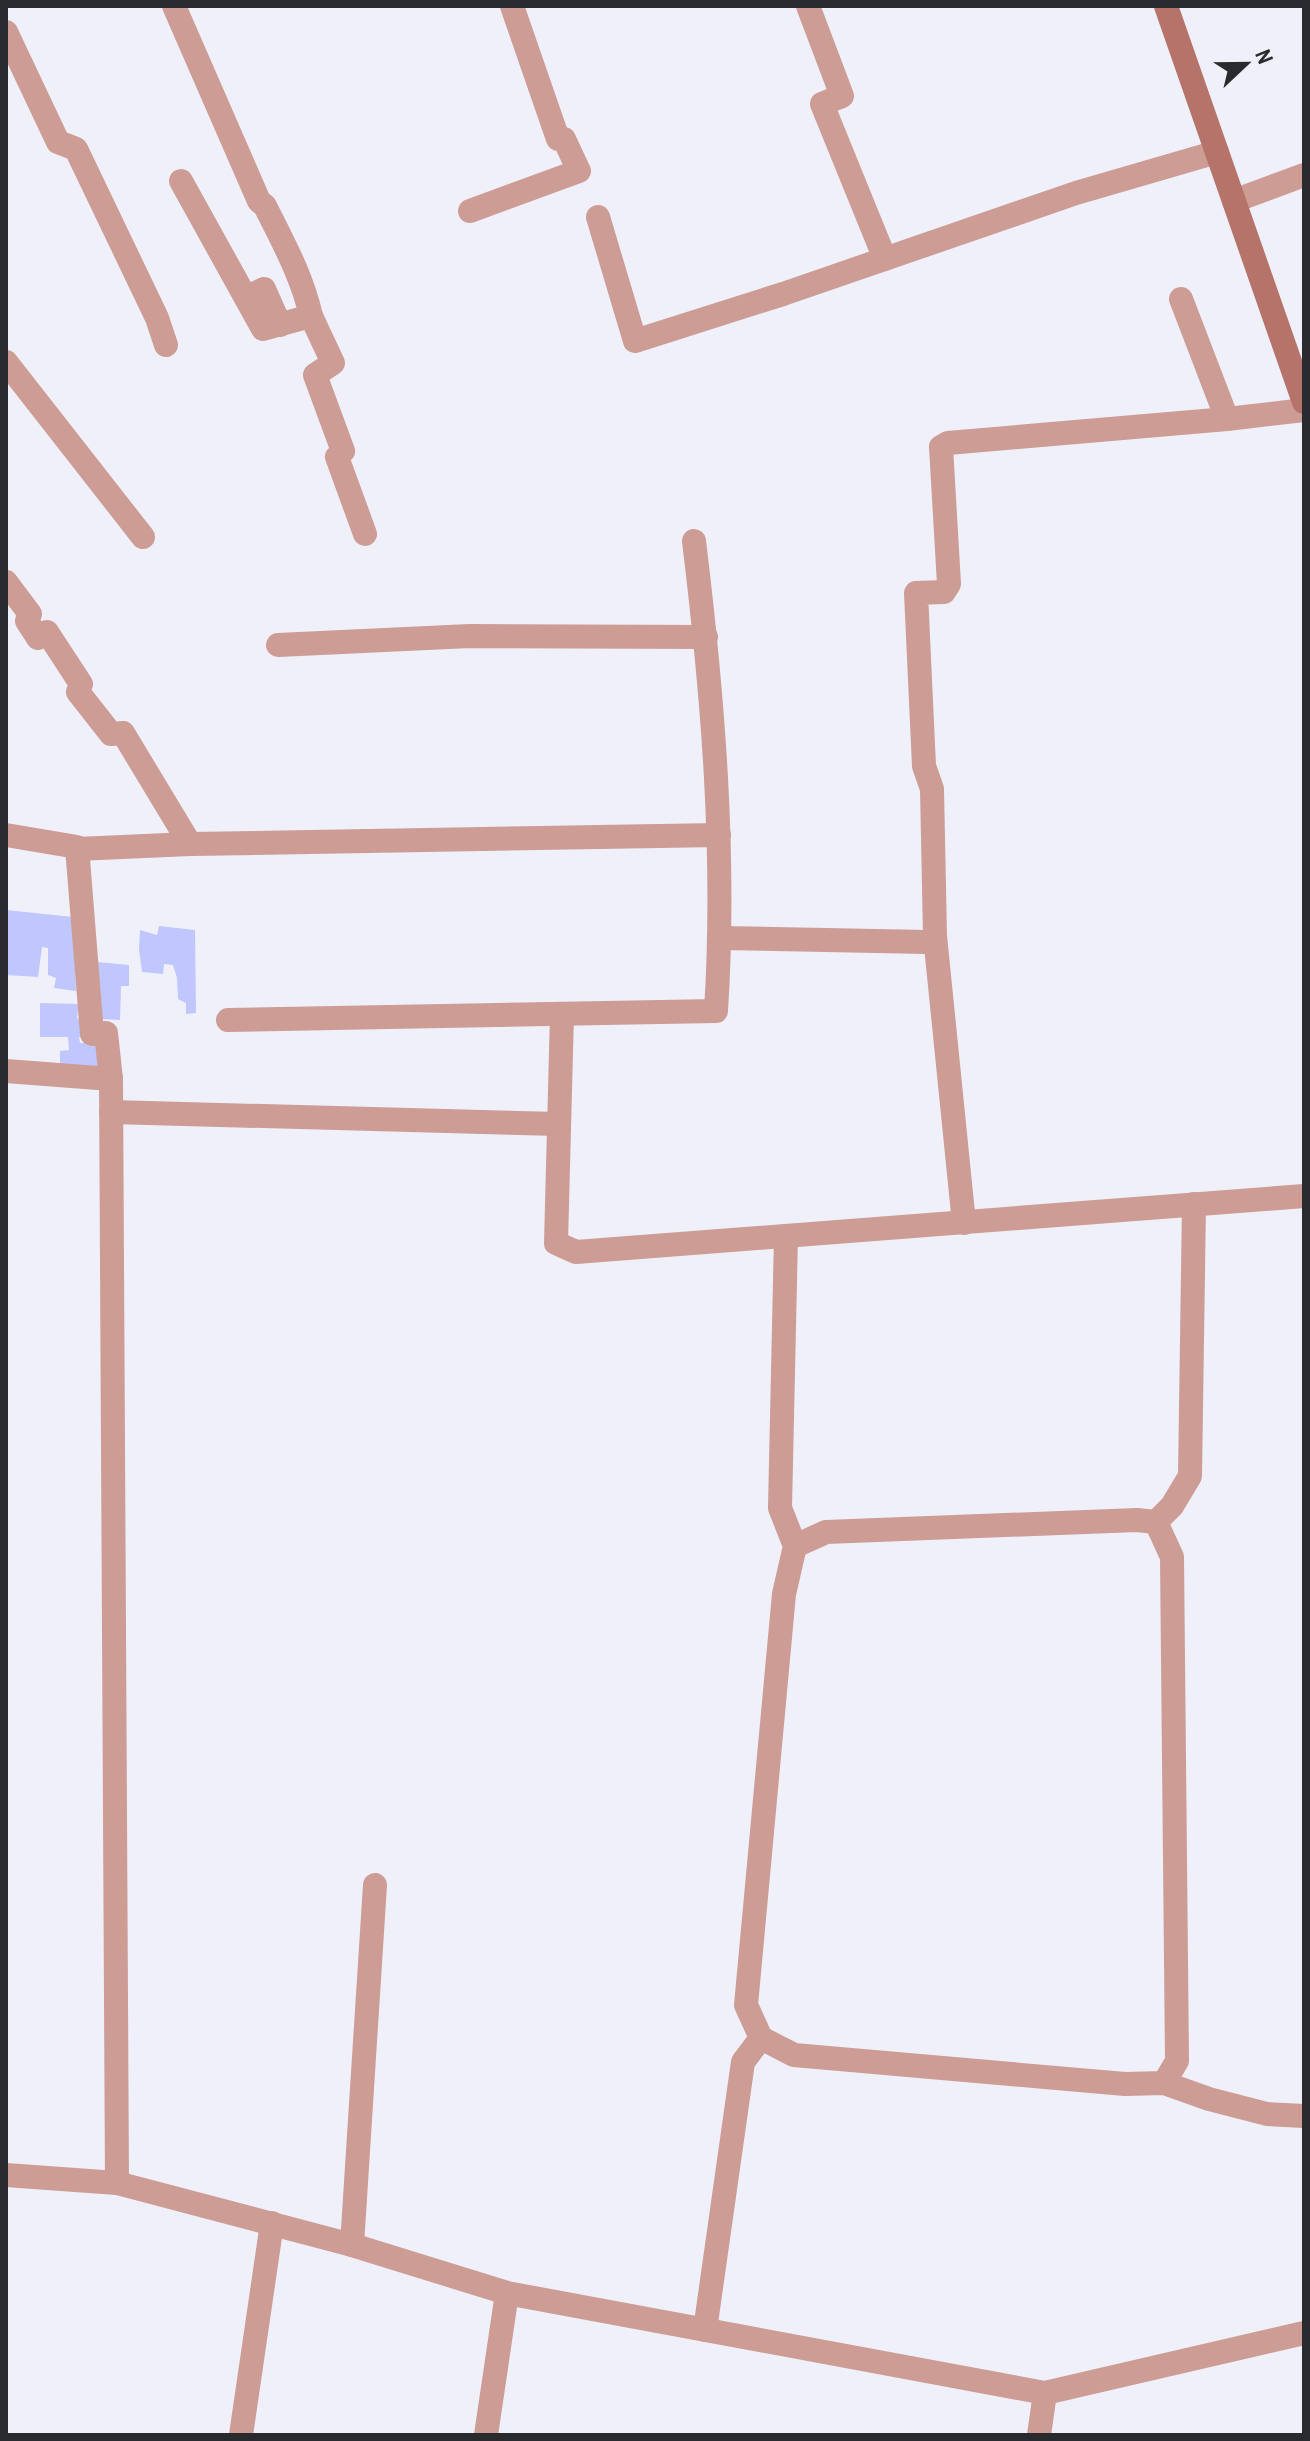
<svg xmlns="http://www.w3.org/2000/svg" width="1310" height="2441" viewBox="0 0 1310 2441" font-family="'Archivo Narrow',sans-serif">
<style>
.building{fill:#c0c7fe}
.lines{fill:none;stroke-linecap:round;stroke-linejoin:round}
.street{stroke:#cc9c95;stroke-width:24}
.secondary{stroke:#b67369;stroke-width:24}
</style>
<rect width="100%" height="100%" fill="#eff0f9"/>
<g class="building">
<polygon points="6,910 73,917 76,991 54,988 56,978 48,975 48,948 42,947 38,977 6,975"/>
<polygon points="159,926 195,930 196,1013 186,1014 186,1003 178,999 177,978 173,965 164,964 163,974 142,972 139,949 140,930 157,935"/>
<polygon points="97,962 129,965 129,986 121,986 120,1020 102,1019"/>
<polygon points="40,1003 79,1004 77,1018 83,1021 82,1037 79,1037 80,1043 99,1043 101,1069 60,1067 60,1051 69,1050 68,1037 40,1037"/>
</g>
<g class="lines">
<g class="street">
<path d="M 174,6 L 259,201 L 265,206 C 283,242 302,276 311,316 L 263,329 L 181,181"/>
<polyline points="808,6 842,96 822,104 885,259"/>
<polyline points="6,32 58,142 76,149 157,318 166,345"/>
<polyline points="1234,201 1304,175"/>
<polyline points="470,211 579,171 564,139 558,139 512,6"/>
<polyline points="598,217 635,341 783,294 1076,193 1217,152"/>
<polyline points="246,298 264,289 280,325"/>
<polyline points="1181,299 1227,419"/>
<polyline points="311,316 333,363 315,375 343,451 337,457 365,534"/>
<polyline points="6,362 143,537"/>
<polyline points="6,582 30,614 27,621 38,638 47,632 81,684 78,692 111,734 123,733 190,844"/>
<polyline points="278,645 470,636 706,637"/>
<polyline points="6,835 77,847 92,1034 106,1033 111,1079 6,1071"/>
<polyline points="77,849 190,844 719,835"/>
<polyline points="721,938 927,942 935,936"/>
<polyline points="562,1014 556,1243 576,1252 1304,1196"/>
<path d="M 228,1020 L 716,1011 C 726,855 713,697 694,541"/>
<polyline points="111,1079 117,2183"/>
<polyline points="111,1112 559,1124"/>
<polyline points="964,1223 935,936 932,789 924,766 916,593 944,592 949,584 941,447 948,443 1227,419 1304,410"/>
<polyline points="786,1236 780,1508 795,1546 784,1594 746,2005 761,2038 794,2055 1125,2084 1164,2083 1209,2099 1267,2114 1304,2116"/>
<polyline points="1156,1522 1172,1557 1177,2061 1164,2083"/>
<polyline points="795,1546 826,1532 1137,1520 1156,1522 1172,1506 1190,1476 1194,1204"/>
<polyline points="6,2175 117,2183 352,2245 507,2293 1045,2393 1304,2333"/>
<polyline points="352,2245 375,1885"/>
<polyline points="705,2330 743,2062 761,2038"/>
<polyline points="241,2435 272,2223"/>
<polyline points="486,2435 507,2293"/>
<polyline points="1039,2435 1045,2393"/>
</g>
<polyline class="secondary" points="1166,6 1304,402"/>
</g>
<rect width="1310" height="2441" fill="none" stroke="#292a2d" stroke-width="16"/>
<g transform="translate(1246 64) rotate(68)" stroke="#eff0f9" stroke-width="6" paint-order="stroke">
<path d="M0-6L14 30L0 20L-14 30Z" fill="#292a2d"/>
<text y="-12" font-size="22" font-weight="bold" text-anchor="middle" fill="#292a2d">N</text>
</g>
</svg>
